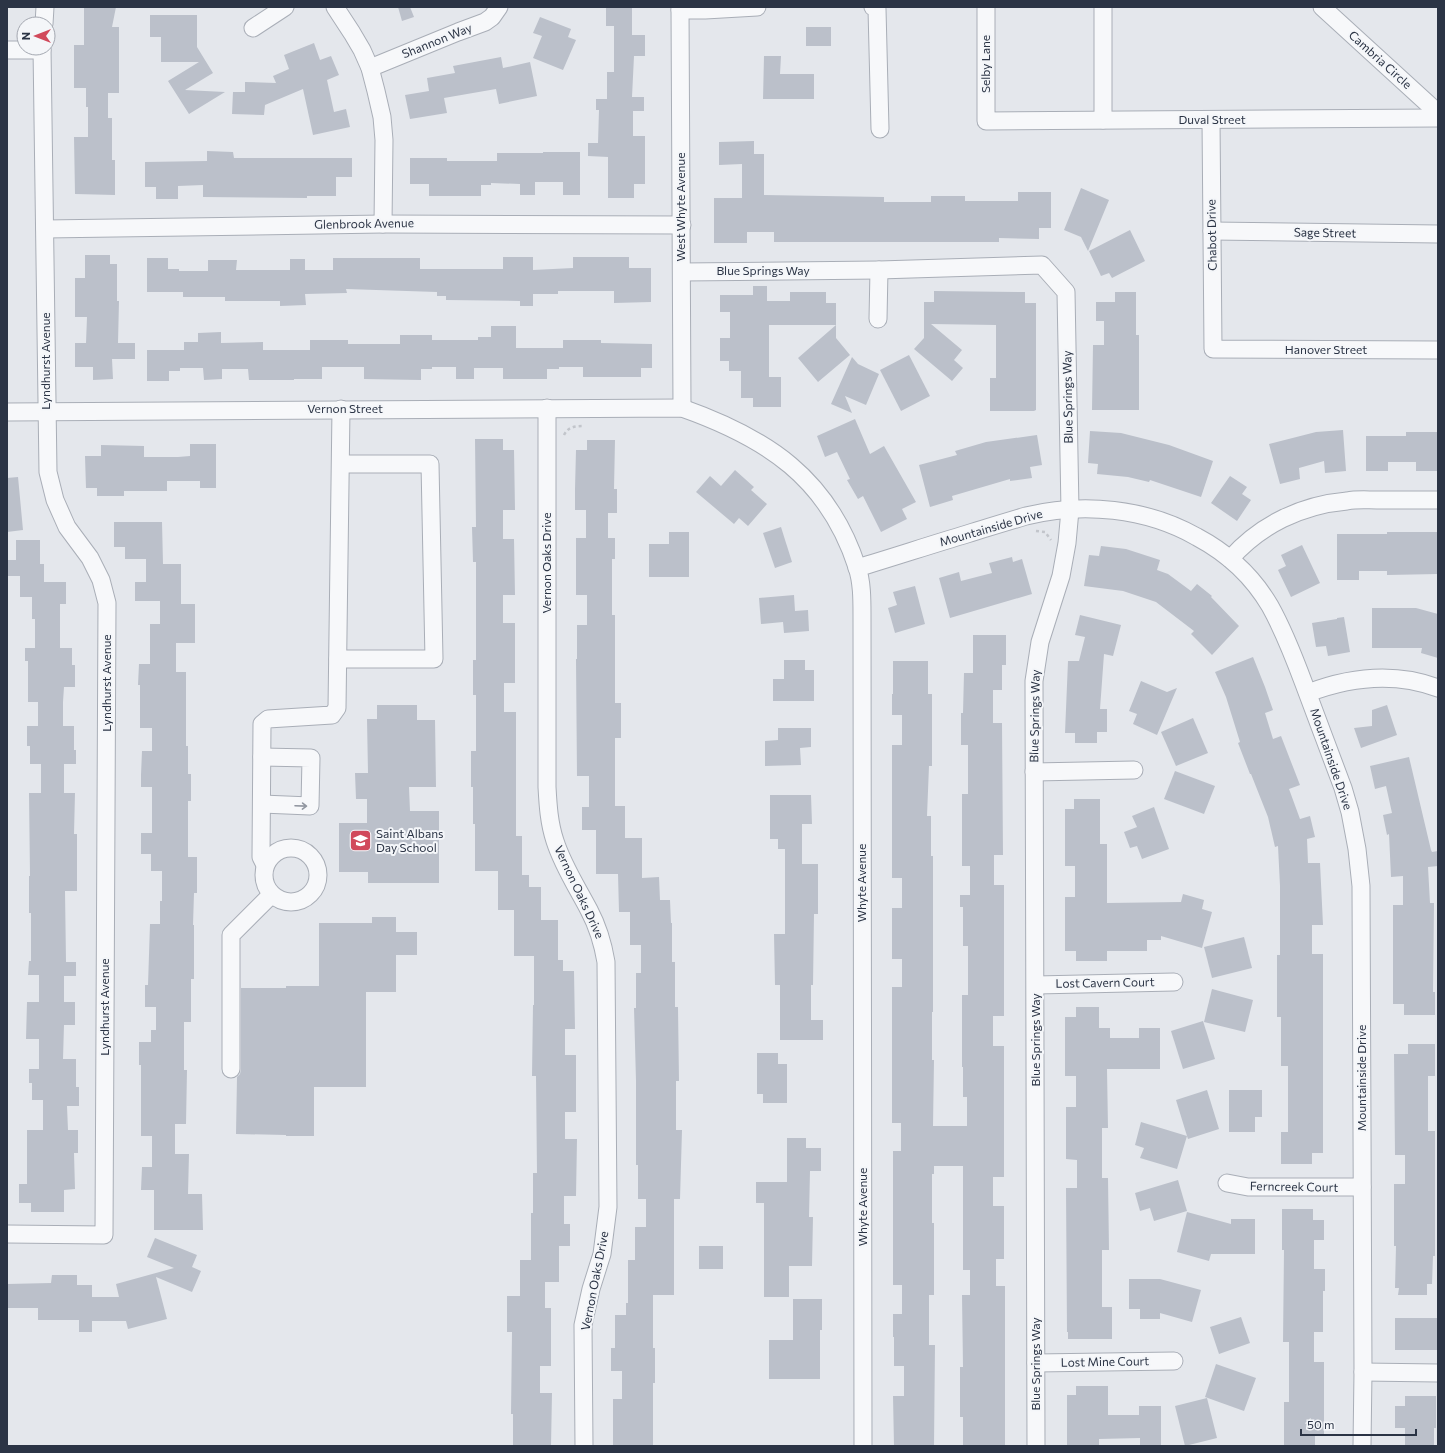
<svg xmlns="http://www.w3.org/2000/svg" width="1445" height="1453" viewBox="0 0 1445 1453" font-family="Commissioner,sans-serif">
<style>
.building{fill:#bbc0ca}
.lines{fill:none;stroke-linecap:round;stroke-linejoin:round}
.minor-casing{stroke:#a9aeb7;stroke-width:19}
.path{stroke:#c2c5cb;stroke-width:2.5;stroke-dasharray:3 3;stroke-linecap:butt}
.minor{stroke:#f7f8fa;stroke-width:17}
.oneway{stroke:#9196a0}
.labels{text-anchor:middle;stroke-width:4;stroke-linejoin:round;paint-order:stroke}
.street-label{font-size:12px;fill:#2b3445;stroke:#f4f6f9}
.poi-label{font-size:12px;fill:#2b3445;stroke:#f4f6f9;text-anchor:start}
</style>
<rect width="100%" height="100%" fill="#e4e7ec"/>
<g class="building">
<polygon points="84,7 116,7 112,27 119,27 119,93 108,93 108,118 112,118 112,160 115,160 115,195 75,194 74,137 88,137 88,107 86,107 86,88 74,88 74,45 84,45"/>
<polygon points="398,7 410,7 414,17 402,21"/>
<polygon points="606,7 632,7 632,35 645,35 645,56 634,56 632,97 644,97 644,111 633,111 633,136 645,136 645,184 634,184 634,198 608,198 608,157 588,156 588,143 598,143 599,110 596,110 596,99 607,99 607,72 614,72 614,26 606,26"/>
<polygon points="150,15 197,15 197,47 213,73 185,90 225,92 189,114 168,81 199,62 161,62 161,37 150,37"/>
<polygon points="540,17 571,29 568,37 576,40 563,70 533,58 542,36 533,33"/>
<rect x="806" y="27" width="25" height="19"/>
<polygon points="314,43 320,60 331,56 339,75 327,80 334,112 346,109 350,127 313,135 303,89 265,105 264,115 232,114 233,92 245,92 245,82 276,83 273,76 289,69 284,55"/>
<polygon points="764,56 781,56 780,74 814,74 814,99 763,99"/>
<polygon points="501,57 503,68 530,62 537,96 499,104 496,89 444,98 447,113 410,119 405,95 429,91 427,78 455,73 453,66"/>
<polygon points="754,141 754,154 764,154 764,195 884,197 884,202 931,202 931,196 965,196 965,201 1018,201 1018,192 1051,192 1051,228 1039,228 1039,239 999,238 999,242 774,242 774,232 747,232 747,243 714,243 714,198 742,198 742,164 719,165 719,142"/>
<polygon points="207,151 233,152 234,158 352,158 352,177 336,177 336,196 307,196 307,198 203,197 203,185 178,186 178,199 156,199 156,187 145,187 145,162 207,161"/>
<polygon points="543,152 580,152 580,195 563,195 563,182 535,182 535,195 520,195 520,184 491,183 491,185 481,185 481,196 429,196 429,184 410,184 410,158 447,158 447,161 497,161 497,153 543,153"/>
<polygon points="1081,188 1109,200 1088,251 1081,237 1064,230"/>
<polygon points="1130,230 1145,261 1112,278 1109,273 1101,276 1089,251"/>
<polygon points="85,255 110,255 110,264 117,264 117,301 119,301 118,343 135,343 135,359 112,359 113,379 93,380 93,367 75,367 75,343 86,343 87,317 75,317 75,278 85,278"/>
<polygon points="503,257 533,257 533,270 573,268 573,257 629,257 629,268 651,268 651,302 614,303 614,291 558,291 558,294 533,294 533,306 520,306 520,301 446,300 446,296 437,296 437,292 346,289 347,293 305,294 306,305 280,306 280,301 225,301 225,297 183,297 183,292 147,292 147,258 168,258 168,269 179,269 179,271 208,271 208,260 237,260 236,270 290,270 290,259 305,259 305,270 333,270 333,258 420,258 420,269 503,269"/>
<polygon points="753,286 767,286 767,301 790,301 790,292 826,292 826,303 836,303 836,338 850,355 818,382 798,358 836,325 769,325 769,377 781,377 781,407 753,407 753,398 741,398 741,371 729,371 729,361 720,361 720,338 730,338 730,312 720,312 720,295 753,295"/>
<polygon points="934,291 1025,292 1025,303 1036,303 1036,410 1034,411 990,411 990,378 996,378 996,325 931,324 962,350 954,360 963,368 952,381 914,349 924,338 924,302 934,302"/>
<polygon points="1115,292 1136,292 1136,335 1139,335 1139,410 1092,410 1093,345 1104,345 1104,321 1096,321 1096,302 1115,302"/>
<polygon points="491,326 516,326 516,348 563,348 563,340 601,340 601,343 652,344 652,368 641,368 641,377 583,377 583,367 559,367 559,369 547,369 547,379 503,379 503,368 474,368 474,379 456,379 456,367 432,367 432,369 421,369 421,380 364,379 364,367 322,367 322,379 294,379 294,380 249,380 248,369 222,369 222,379 204,380 203,368 180,368 180,371 169,371 169,381 147,381 147,350 184,350 184,342 198,342 198,333 221,332 221,343 263,342 263,350 310,350 310,340 348,340 348,344 400,344 400,335 432,335 432,340 478,340 478,337 491,337"/>
<polygon points="909,355 930,396 901,411 880,370"/>
<polygon points="852,357 858,364 879,374 866,405 845,396 852,413 831,404"/>
<polygon points="855,419 870,454 884,446 916,502 902,509 907,519 881,532 863,496 858,499 847,480 850,479 837,452 825,457 817,436"/>
<polygon points="1343,430 1346,471 1325,473 1324,461 1299,468 1300,479 1280,484 1269,444 1316,432"/>
<polygon points="1090,431 1121,433 1169,445 1213,461 1201,497 1150,480 1149,482 1128,477 1097,474 1098,464 1088,463"/>
<polygon points="1406,432 1437,432 1437,471 1416,471 1416,462 1388,462 1388,471 1366,471 1366,436 1406,436"/>
<polygon points="1037,435 1042,465 1030,467 1032,478 1010,481 1010,479 952,496 953,500 930,507 919,465 957,455 955,451 986,442"/>
<polygon points="475,439 503,439 503,450 514,450 515,510 503,510 503,539 514,539 515,595 503,595 503,623 515,623 515,683 504,683 504,712 516,712 516,836 522,836 522,875 529,875 529,887 541,887 541,920 558,920 558,960 563,960 563,971 574,971 575,1029 565,1029 565,1055 576,1055 576,1112 565,1112 565,1139 577,1139 576,1196 564,1196 564,1224 570,1224 570,1246 559,1246 559,1282 545,1282 545,1308 551,1308 551,1366 540,1366 540,1393 552,1393 551,1446 513,1446 513,1414 511,1414 512,1332 507,1332 507,1296 520,1296 520,1260 531,1260 531,1213 533,1213 533,1173 537,1173 536,1076 532,1076 533,1005 534,1005 534,956 514,956 514,910 498,910 498,871 475,871 475,824 473,824 473,787 471,787 471,751 476,751 476,695 473,695 473,660 476,660 476,562 473,562 472,527 476,527"/>
<polygon points="587,440 615,440 614,489 617,489 617,513 608,513 608,538 615,538 615,559 612,559 612,615 615,615 615,703 621,703 621,738 615,738 615,806 625,806 625,838 642,838 642,878 659,877 660,900 670,900 671,923 672,923 672,962 675,962 675,1007 678,1007 679,1081 676,1081 676,1130 682,1130 680,1199 674,1199 674,1295 653,1295 653,1348 655,1348 655,1383 653,1383 653,1446 613,1446 613,1399 622,1399 622,1371 611,1371 611,1348 615,1348 615,1315 626,1315 626,1303 628,1303 628,1260 635,1260 635,1227 646,1227 646,1199 638,1199 638,1165 636,1165 636,1081 634,1008 636,1008 636,973 641,973 641,945 630,945 630,912 619,912 618,874 596,874 596,830 582,830 582,807 589,807 589,776 577,776 576,659 577,659 577,625 587,625 587,595 576,595 576,538 586,538 586,510 575,510 575,489 576,450 587,450"/>
<polygon points="190,444 216,444 216,488 200,488 200,481 167,481 167,491 124,491 124,496 97,496 97,488 86,488 85,456 101,456 101,445 144,446 144,457 178,457 190,456"/>
<polygon points="735,470 754,487 751,490 767,504 748,526 739,518 734,524 696,492 710,476 721,486"/>
<polygon points="1230,476 1247,487 1242,494 1251,500 1237,521 1211,503"/>
<polygon points="18,477 23,530 7,532 7,478"/>
<polygon points="114,522 162,522 163,564 181,564 181,604 195,604 195,643 176,643 176,672 186,672 186,746 188,746 188,774 191,774 191,801 188,801 188,857 197,857 197,893 194,893 193,925 194,925 194,979 191,979 191,1022 184,1022 184,1070 187,1070 186,1124 175,1124 175,1154 189,1154 188,1194 202,1194 203,1230 154,1230 154,1190 141,1190 142,1167 152,1167 152,1136 141,1136 141,1065 139,1065 139,1042 151,1042 151,1030 156,1030 156,1007 145,1007 145,985 148,985 150,924 160,924 160,901 162,901 162,871 151,871 151,854 141,854 141,833 152,833 152,787 141,787 141,775 142,751 152,751 152,728 140,728 140,685 138,685 139,664 150,664 150,624 160,624 160,601 135,601 135,582 146,582 146,559 125,559 125,547 114,547"/>
<polygon points="781,527 792,562 775,568 763,533"/>
<polygon points="669,532 689,532 689,577 649,577 649,544 669,544"/>
<polygon points="1387,532 1438,532 1438,574 1387,575 1387,571 1359,571 1359,580 1337,580 1337,534 1387,534"/>
<polygon points="16,540 40,540 40,564 44,564 44,582 66,582 66,604 60,604 60,648 72,648 72,665 75,665 75,687 64,687 63,702 63,726 74,726 74,750 76,750 76,764 64,764 64,793 75,793 74,834 77,834 77,891 65,891 66,962 76,962 76,976 64,976 64,1002 75,1002 75,1025 64,1025 63,1059 76,1059 76,1087 79,1087 79,1106 67,1106 68,1130 78,1130 78,1153 74,1153 75,1189 64,1190 64,1212 31,1212 31,1203 19,1203 19,1184 27,1184 27,1130 43,1130 43,1100 32,1100 32,1083 29,1083 29,1069 39,1069 39,1039 26,1039 27,1002 39,1002 39,975 28,975 29,961 31,961 31,913 29,913 29,876 30,876 29,793 41,793 41,764 30,764 30,746 27,746 27,726 38,726 38,702 28,702 28,661 25,661 25,648 35,648 35,619 32,619 32,597 20,597 20,576 7,576 7,560 16,560"/>
<polygon points="1302,545 1320,583 1291,597 1278,570 1286,566 1281,555"/>
<polygon points="1101,546 1126,549 1160,560 1157,570 1168,574 1191,591 1197,584 1212,596 1211,597 1239,626 1212,655 1191,634 1194,631 1156,602 1123,591 1084,586 1089,555 1099,556"/>
<polygon points="1012,557 1013,562 1022,559 1032,594 950,618 939,578 959,572 961,581 992,573 989,563"/>
<polygon points="915,586 925,624 895,633 888,608 897,605 893,592"/>
<polygon points="794,595 795,611 808,610 809,631 784,633 783,622 761,624 759,598"/>
<polygon points="1372,608 1416,608 1438,614 1438,658 1421,653 1422,648 1372,648"/>
<polygon points="1080,615 1121,625 1113,656 1104,654 1100,709 1107,709 1107,732 1097,732 1097,743 1075,743 1075,733 1065,733 1068,661 1079,661 1085,637 1075,635"/>
<polygon points="1344,617 1350,652 1328,656 1326,646 1316,647 1312,623 1337,619 1337,621 1337,618"/>
<polygon points="973,635 1006,635 1006,665 1002,665 1002,690 993,690 993,723 1002,723 1003,855 994,855 994,885 1004,885 1004,1016 993,1016 993,1046 1004,1046 1004,1177 993,1177 993,1206 1004,1206 1004,1259 996,1259 996,1286 1005,1286 1005,1446 963,1446 963,1417 960,1417 960,1367 963,1367 962,1295 970,1295 970,1270 963,1270 963,1166 934,1166 934,1174 932,1174 932,1223 934,1223 934,1295 929,1295 929,1345 935,1345 934,1446 894,1446 893,1396 904,1396 904,1366 894,1366 894,1337 893,1337 893,1314 902,1314 902,1285 893,1285 893,1151 901,1151 901,1123 892,1123 892,987 902,987 902,959 892,959 892,908 902,908 902,878 892,878 892,745 902,745 902,715 892,715 892,694 893,694 893,661 928,661 928,694 932,694 932,766 929,766 927,816 931,816 931,856 933,856 933,1012 932,1012 932,1060 934,1060 933,1126 967,1126 967,1097 963,1097 963,1067 962,1067 962,995 968,995 968,946 963,946 963,907 960,907 960,895 970,895 970,866 962,866 962,794 968,794 968,745 961,745 961,713 963,713 964,673 973,673"/>
<polygon points="1253,657 1265,687 1273,710 1265,713 1273,739 1281,736 1300,785 1289,789 1300,819 1310,816 1315,837 1307,839 1308,863 1320,863 1323,925 1312,925 1312,954 1323,954 1323,1153 1312,1153 1312,1164 1281,1164 1281,1132 1288,1132 1288,1066 1281,1066 1281,1017 1277,1017 1277,955 1280,955 1280,886 1278,846 1275,847 1268,817 1251,774 1250,774 1238,743 1240,742 1226,697 1215,672"/>
<polygon points="784,660 805,660 805,670 814,670 814,701 773,701 773,679 784,679"/>
<polygon points="1141,681 1167,692 1177,688 1157,735 1133,724 1137,714 1129,711"/>
<polygon points="377,705 417,705 417,720 435,720 436,787 409,787 410,811 439,811 439,883 368,883 368,872 339,872 339,823 367,823 367,799 356,799 355,773 368,773 367,719 377,719"/>
<polygon points="1387,705 1397,735 1361,748 1354,728 1372,726 1372,710"/>
<polygon points="1193,718 1208,753 1176,766 1161,732"/>
<polygon points="778,728 811,728 811,747 800,748 801,765 765,766 765,741 778,740"/>
<polygon points="1409,757 1431,850 1432,852 1438,851 1438,866 1428,867 1430,903 1434,903 1433,992 1435,992 1435,1015 1404,1015 1404,1004 1393,1004 1393,905 1403,905 1403,876 1391,877 1389,834 1387,835 1383,815 1392,813 1386,786 1375,789 1370,766"/>
<polygon points="1175,771 1215,786 1204,814 1164,799"/>
<polygon points="770,795 811,795 812,824 802,824 802,864 818,864 818,914 814,914 813,985 811,985 811,1020 823,1020 823,1040 780,1040 780,985 775,985 774,934 785,934 785,849 778,849 778,839 770,839"/>
<polygon points="1074,799 1100,799 1100,844 1107,844 1107,903 1181,902 1183,894 1204,900 1202,909 1212,912 1202,948 1161,936 1161,940 1147,940 1147,951 1107,951 1107,961 1076,961 1076,951 1065,951 1065,897 1075,897 1075,866 1065,866 1065,809 1074,809"/>
<polygon points="1154,807 1169,849 1142,859 1137,846 1130,848 1124,832 1137,827 1132,816"/>
<polygon points="372,917 396,917 396,932 417,932 417,955 396,955 396,992 366,992 366,1087 314,1087 314,1136 286,1136 286,1135 236,1134 237,1077 240,1074 241,1069 241,988 286,988 286,986 319,986 319,923 372,923"/>
<polygon points="1244,937 1252,968 1212,978 1204,947"/>
<polygon points="1212,989 1253,1000 1245,1032 1204,1022"/>
<polygon points="1076,1007 1099,1007 1099,1028 1110,1028 1110,1038 1139,1038 1139,1028 1160,1028 1160,1069 1107,1069 1108,1128 1102,1128 1102,1178 1108,1178 1109,1250 1102,1250 1102,1307 1112,1307 1112,1339 1068,1339 1068,1332 1067,1332 1066,1188 1077,1188 1077,1160 1066,1159 1066,1107 1076,1107 1076,1076 1065,1076 1065,1017 1076,1017"/>
<polygon points="1203,1021 1215,1059 1183,1069 1171,1031"/>
<polygon points="1408,1044 1435,1044 1435,1076 1428,1076 1428,1131 1435,1131 1435,1256 1433,1256 1432,1284 1427,1284 1427,1295 1398,1295 1399,1288 1395,1288 1396,1246 1394,1246 1394,1184 1405,1184 1405,1155 1395,1155 1394,1054 1408,1054"/>
<polygon points="757,1053 778,1053 778,1064 787,1064 787,1103 763,1103 763,1094 757,1094"/>
<polygon points="1207,1090 1219,1129 1188,1139 1187,1136 1177,1169 1140,1158 1144,1148 1135,1145 1141,1122 1187,1136 1176,1100"/>
<polygon points="1229,1090 1262,1090 1262,1117 1255,1117 1255,1132 1229,1132"/>
<polygon points="787,1138 806,1138 806,1148 821,1148 821,1171 810,1171 809,1217 813,1217 812,1266 789,1266 789,1297 764,1297 764,1203 756,1203 756,1182 787,1182"/>
<polygon points="1178,1180 1187,1211 1154,1221 1150,1208 1140,1211 1135,1193"/>
<polygon points="1282,1209 1313,1209 1313,1220 1324,1220 1324,1240 1314,1240 1314,1269 1325,1269 1325,1291 1323,1291 1323,1332 1314,1332 1314,1362 1324,1362 1324,1434 1315,1434 1315,1446 1284,1446 1284,1402 1289,1402 1289,1342 1283,1342 1284,1250 1282,1250"/>
<polygon points="1187,1212 1231,1224 1231,1219 1255,1219 1255,1254 1211,1254 1209,1261 1177,1252"/>
<polygon points="155,1238 197,1255 192,1267 201,1271 192,1292 156,1277 167,1319 128,1329 126,1321 92,1321 92,1332 79,1332 79,1320 38,1320 38,1308 7,1308 7,1284 51,1283 52,1275 77,1275 77,1285 92,1285 92,1297 119,1297 116,1284 174,1268 147,1257"/>
<rect x="699" y="1246" width="24" height="23"/>
<polygon points="1129,1279 1160,1279 1201,1290 1192,1322 1160,1313 1160,1319 1140,1319 1140,1309 1129,1309"/>
<polygon points="793,1299 822,1299 822,1330 820,1330 820,1379 769,1379 769,1340 793,1340"/>
<polygon points="1241,1317 1250,1343 1219,1354 1210,1327"/>
<rect x="1395" y="1318" width="43" height="32"/>
<polygon points="1216,1364 1256,1378 1244,1411 1205,1397"/>
<polygon points="1076,1386 1108,1386 1108,1415 1139,1415 1139,1406 1161,1406 1161,1446 1140,1446 1140,1438 1099,1439 1099,1446 1067,1446 1067,1395 1076,1395"/>
<polygon points="1405,1396 1436,1396 1436,1428 1434,1428 1434,1446 1405,1446 1405,1428 1395,1428 1395,1406 1405,1406"/>
<polygon points="1207,1398 1217,1438 1185,1446 1175,1406"/>
</g>
<g class="lines">
<defs>
<g id="minor">
<polyline points="335,7 352,33 362,50 370,68 376,91 382,117 384,140 383,224"/>
<polyline points="680,7 682,408"/>
<polyline points="873,7 877,9 880,129"/>
<polyline points="986,7 986,121 1438,118"/>
<polyline points="1103,7 1103,120"/>
<polyline points="1322,7 1438,113"/>
<polyline points="680,10 705,10 757,7"/>
<polyline points="44,24 45,7"/>
<polyline points="253,28 285,7"/>
<polyline points="7,50 42,50"/>
<polyline points="370,68 458,32 485,22 492,17 499,7"/>
<polyline points="1211,120 1213,349 1438,350"/>
<polyline points="45,229 383,224 682,225"/>
<polyline points="1212,231 1438,234"/>
<polyline points="682,272 879,270 1042,265 1066,292 1070,510 1067,543 1061,576 1040,642 1034,681 1036,1446"/>
<polyline points="878,319 879,270"/>
<path d="M 547,408 L 547,787 C 548,805 549,823 555,841 C 563,866 577,887 589,910 C 597,925 603,944 606,962 L 608,1207 L 602,1254 L 591,1289 L 583,1325 L 584,1446"/>
<path d="M 7,412 L 682,408 C 767,438 828,478 857,567 C 862,582 862,599 862,615 L 863,1446"/>
<path d="M 1230,559 C 1260,525 1301,505 1347,501 C 1357,499 1367,500 1377,500 C 1397,500 1418,500 1438,500"/>
<path d="M 857,568 C 894,557 930,545 967,534 C 986,528 1006,522 1026,516 C 1083,502 1146,508 1197,537 C 1227,553 1253,577 1270,606 C 1284,631 1294,657 1304,684 C 1317,719 1330,753 1343,788 L 1350,812 L 1357,849 L 1361,886 L 1363,1372 L 1362,1446"/>
<polyline points="338,659 434,659 430,464 341,464"/>
<path d="M 1308,693 C 1350,677 1395,672 1438,688"/>
<polyline points="262,757 311,758 310,806 262,804"/>
<polyline points="1034,772 1134,770"/>
<circle cx="291" cy="875" r="27"/>
<polyline points="265,865 261,857 262,724 268,719 332,715 337,708 341,409"/>
<polyline points="1036,985 1174,982"/>
<polyline points="231,1069 231,935 271,895"/>
<polyline points="1227,1183 1248,1187 1362,1187"/>
<polyline points="7,1234 104,1235 107,603 101,580 90,558 67,527 55,500 48,472 42,48"/>
<polyline points="1036,1363 1174,1361"/>
<polyline points="1363,1372 1438,1373"/>
</g>
</defs>
<use href="#minor" class="minor-casing"/>
<g class="path">
<path d="M 564,435 C 568,427 575,426 583,426"/>
<polyline points="1036,531 1045,532 1051,540"/>
</g>
<use href="#minor" class="minor"/>
</g>
<defs><path id="oneway-shaft" d="M-6 0H5M1.5-3L5.5 0L1.5 3" fill="none" stroke-width="1.6" stroke-linecap="round" stroke-linejoin="round"/></defs>
<use class="oneway" href="#oneway-shaft" transform="translate(301 806) rotate(2)"/>
<defs>
<symbol id="school-square" viewBox="-11 -11 22 22"><rect x="-9" y="-9" width="18" height="18" rx="4" fill="#d1495b" stroke="#f4f6f9"/><path d="M0-5L7-2L0 1L-7-2ZM-4 1L0 2.5L4 1V4Q0 6-4 4Z" fill="#fff"/></symbol>
</defs>
<g fill-rule="evenodd">
<use href="#school-square" x="348" y="828" width="25" height="25"/>
</g>
<g class="labels">
<g class="street-label">
<text transform="translate(437 41) rotate(-22)" y="4">Shannon Way</text>
<text transform="translate(1380 60) rotate(42)" y="4">Cambria Circle</text>
<text transform="translate(986 64) rotate(-90)" y="4">Selby Lane</text>
<text x="1212" y="124">Duval Street</text>
<text transform="translate(681 207) rotate(-90)" y="4">West Whyte Avenue</text>
<text transform="translate(364 224) rotate(-1)" y="4">Glenbrook Avenue</text>
<text transform="translate(1325 233) rotate(1)" y="4">Sage Street</text>
<text transform="translate(1212 235) rotate(-91)" y="4">Chabot Drive</text>
<text x="763" y="275">Blue Springs Way</text>
<text x="1326" y="354">Hanover Street</text>
<text transform="translate(46 361) rotate(-90)" y="4">Lyndhurst Avenue</text>
<text transform="translate(1068 397) rotate(-91)" y="4">Blue Springs Way</text>
<text x="345" y="413">Vernon Street</text>
<text transform="translate(991 528) rotate(-16)" y="4">Mountainside Drive</text>
<text transform="translate(547 563) rotate(-90)" y="4">Vernon Oaks Drive</text>
<text transform="translate(107 683) rotate(-90)" y="4">Lyndhurst Avenue</text>
<text transform="translate(1035 716) rotate(-89)" y="4">Blue Springs Way</text>
<text transform="translate(1331 759) rotate(71)" y="4">Mountainside Drive</text>
<text transform="translate(862 883) rotate(-90)" y="4">Whyte Avenue</text>
<text transform="translate(579 892) rotate(65)" y="4">Vernon Oaks Drive</text>
<text transform="translate(1105 983) rotate(-1)" y="4">Lost Cavern Court</text>
<text transform="translate(105 1007) rotate(-90)" y="4">Lyndhurst Avenue</text>
<text transform="translate(1036 1040) rotate(-90)" y="4">Blue Springs Way</text>
<text transform="translate(1362 1078) rotate(-90)" y="4">Mountainside Drive</text>
<text transform="translate(1294 1187) rotate(1)" y="4">Ferncreek Court</text>
<text transform="translate(863 1207) rotate(-90)" y="4">Whyte Avenue</text>
<text transform="translate(595 1281) rotate(-79)" y="4">Vernon Oaks Drive</text>
<text transform="translate(1105 1362) rotate(-1)" y="4">Lost Mine Court</text>
<text transform="translate(1036 1364) rotate(-90)" y="4">Blue Springs Way</text>
</g>
<g class="poi-label">
<text x="376" y="838">Saint Albans<tspan x="376" dy="14">Day School</tspan></text>
</g>
</g>
<rect width="1445" height="1453" fill="none" stroke="#2b3445" stroke-width="16"/>
<g transform="translate(36 36) rotate(270)"><circle r="19" fill="#f4f6f9" stroke="#a4a8b1"/>
<path d="M0-3L7 15L0 10L-7 15Z" fill="#d1495b"/>
<text y="-6" font-size="11" font-weight="bold" text-anchor="middle" fill="#2b3445">N</text>
</g>
<path d="M1301 1429v6h115v-6" fill="none" stroke="#2b3445" stroke-width="2"/>
<text x="1307" y="1429" font-size="12" fill="#2b3445" stroke="#f4f6f9" stroke-width="3" paint-order="stroke">50 m</text>
</svg>
